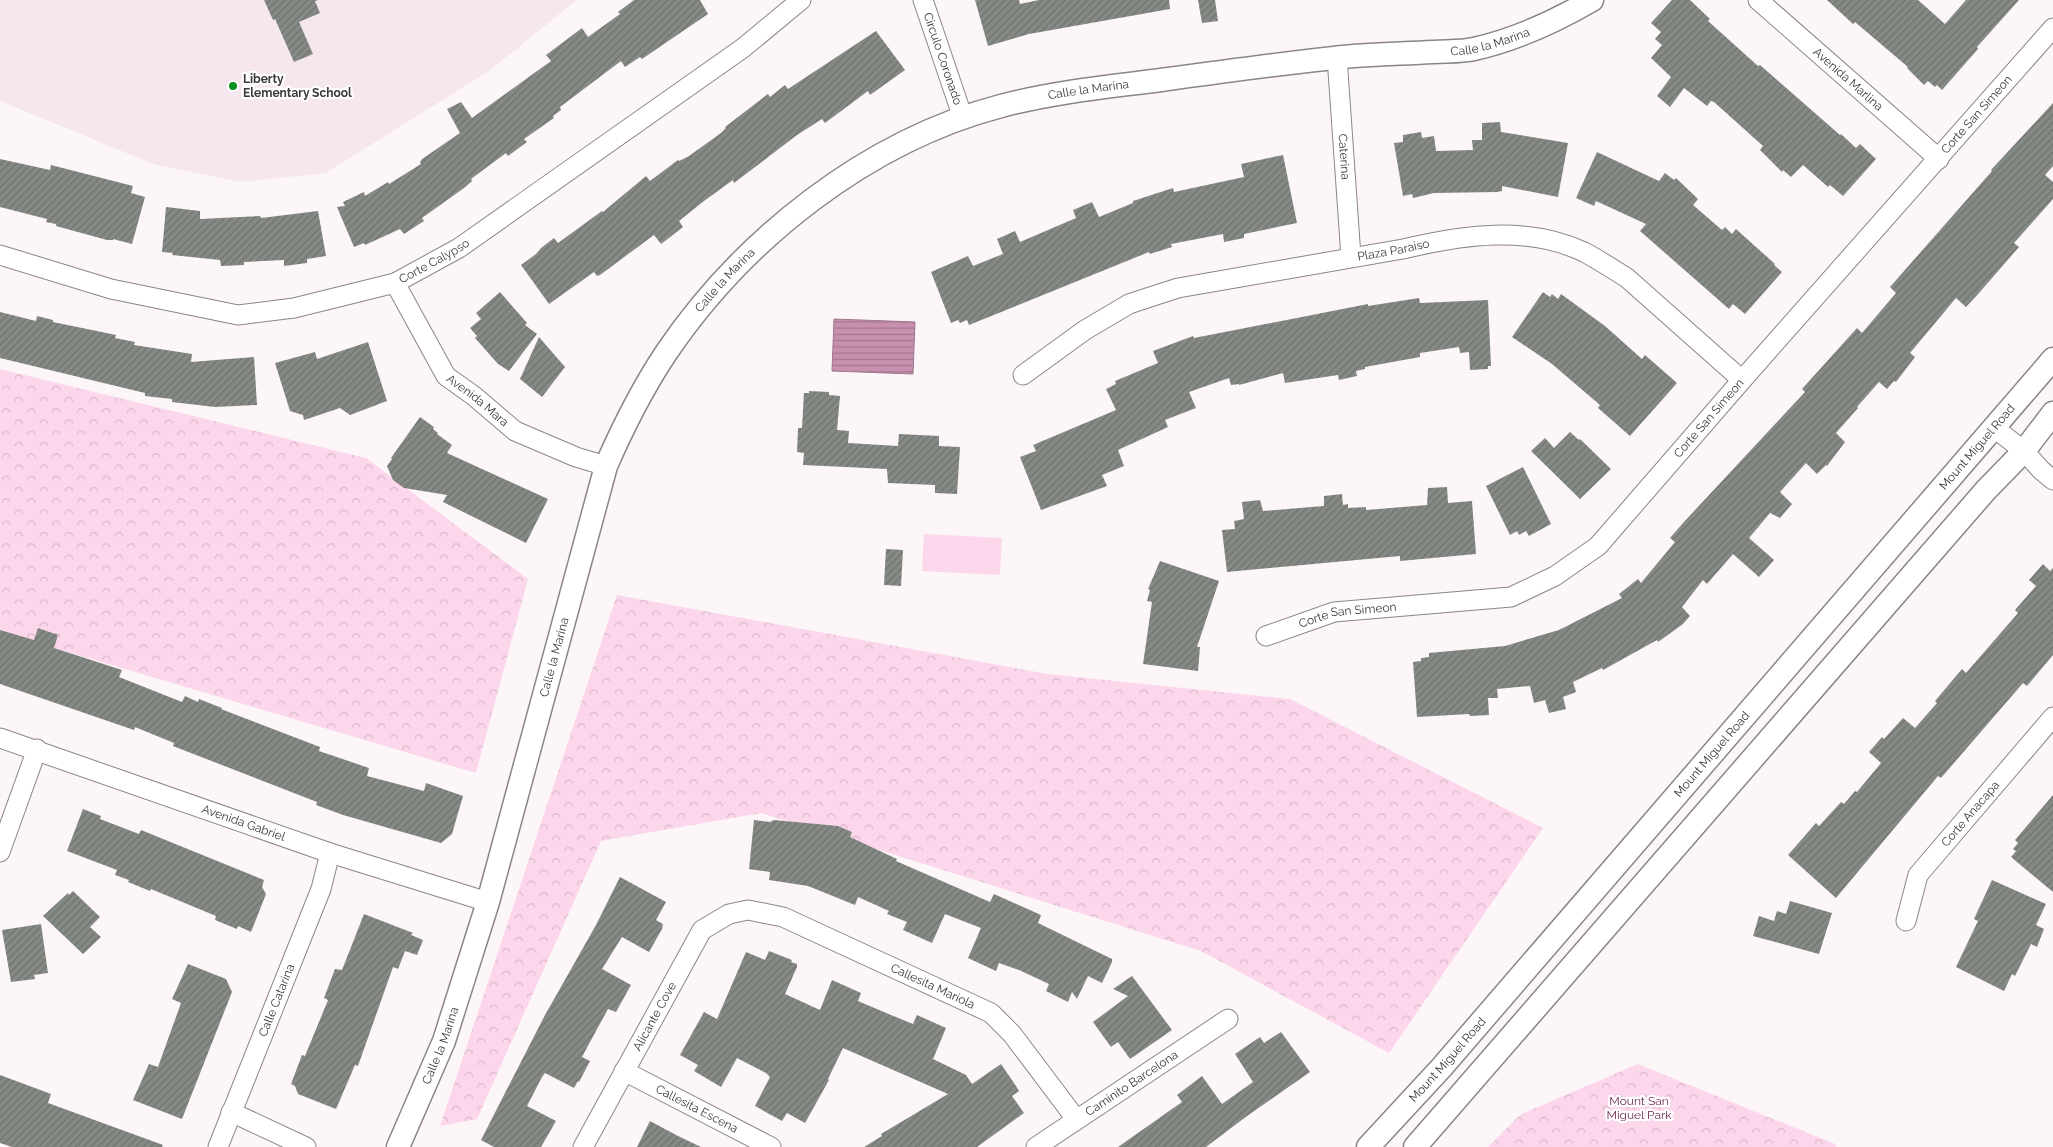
<svg xmlns="http://www.w3.org/2000/svg" width="2053" height="1147" viewBox="0 0 2053 1147" font-family="Raleway,sans-serif">
<style>
.built{fill:#f6e7ef}
.grass{fill:#fcd7eb}
.forest{fill:url(#forest-crowns)}
.water{fill:url(#water-rules);stroke:#9e768c}
.building{fill:url(#building-hatch)}
.lines{fill:none;stroke-linecap:round;stroke-linejoin:round}
.minor-casing{stroke:#8b8588;stroke-width:21}
.tertiary-casing{stroke:#8b8588;stroke-width:25}
.minor{stroke:#fff;stroke-width:19}
.tertiary{stroke:#fff;stroke-width:22}
.poi-dot{fill:#0b9123;stroke:#fff;stroke-width:2}
.labels{text-anchor:middle;stroke-width:4.5;stroke-linejoin:round;paint-order:stroke}
.street-label{font-size:12px;fill:#3c393b;stroke:#fff}
.poi-label{font-size:12px;font-weight:bold;fill:#3c393b;stroke:#fff;text-anchor:start}
.park-label{font-size:12px;fill:#712d57;stroke:#fff}
</style>
<defs>
<pattern id="forest-crowns" width="20" height="18" patternUnits="userSpaceOnUse" patternTransform="scale(1.25)"><rect width="20" height="18" fill="#fcd7eb"/><path d="M2 6a3 3 0 1 1 6 0M12 15a3 3 0 1 1 6 0" fill="none" stroke="#d9b9ca"/></pattern>
<pattern id="water-rules" width="6" height="5" patternUnits="userSpaceOnUse" patternTransform="scale(1.25)"><rect width="6" height="5" fill="#c890af"/><path d="M0 2.5h6" fill="none" stroke="#a47790"/></pattern>
<pattern id="building-hatch" width="6" height="6" patternUnits="userSpaceOnUse" patternTransform="scale(1.25)"><rect width="6" height="6" fill="#868a85"/><path d="M-1 1l2-2M0 6l6-6M5 7l2-2" fill="none" stroke="#6f726e"/></pattern>
</defs>
<rect width="100%" height="100%" fill="#fdf6f9"/>
<polygon class="built" points="0,0 577,0 489,71 326,173 241,182 153,164 0,101"/>
<polygon class="grass" points="924,534 1002,538 1000,575 922,571"/>
<g class="forest">
<polygon points="0,369 366,458 528,579 476,773 0,632"/>
<polygon points="617,595 1048,674 1290,699 1543,828 1389,1053 1201,951 761,813 601,841 477,1119 440,1126"/>
<polygon points="1638,1064 1835,1144 1837,1147 1488,1147 1521,1114"/>
</g>
<polygon class="water" points="834,319 915,322 913,374 832,371"/>
<g class="building">
<polygon points="264,0 318,0 315,1 320,13 299,22 313,54 294,62 275,19 273,20"/>
<polygon points="634,0 700,0 708,14 642,59 640,57 625,67 621,61 560,107 561,110 553,116 554,118 524,139 527,142 508,156 506,153 471,179 472,181 464,188 422,218 424,221 404,234 400,229 365,245 364,243 354,247 337,207 345,206 343,202 364,192 365,196 388,182 389,184 421,164 420,162 422,159 460,133 447,109 461,102 472,118 551,61 546,55 582,28 588,37 620,14 618,12"/>
<polygon points="975,0 1019,0 1020,4 1039,0 1169,0 1170,9 1029,34 988,46"/>
<polygon points="1198,0 1215,0 1218,21 1202,23"/>
<polygon points="1672,0 1690,0 1710,19 1708,21 1758,66 1760,65 1840,135 1841,134 1856,148 1860,144 1876,159 1843,196 1830,185 1828,187 1803,165 1791,177 1783,170 1782,172 1760,150 1763,146 1714,102 1711,101 1707,106 1684,88 1670,107 1657,96 1671,77 1651,58 1662,45 1655,39 1661,32 1651,23"/>
<polygon points="1827,0 1918,0 1945,24 1966,0 2019,0 1977,47 1978,49 1942,90 1937,85 1935,87 1928,81 1924,85 1907,68 1908,67 1855,22 1853,24"/>
<polygon points="876,31 905,70 870,95 868,91 825,123 822,119 797,135 734,183 733,180 704,201 679,221 683,227 661,244 654,235 600,275 597,276 594,272 549,304 521,265 536,254 541,248 554,238 558,243 602,211 603,212 646,176 650,181 678,160 679,161 689,156 721,133 726,128 725,127 768,94 770,97 785,85 788,89"/>
<polygon points="2053,103 2053,166 2045,175 2053,182 2053,199 2014,243 2019,247 1979,293 1966,307 1956,298 1910,353 1915,357 1896,382 1894,381 1887,389 1879,382 1857,407 1858,408 1836,433 1845,442 1827,466 1826,465 1817,474 1806,463 1780,492 1792,504 1780,518 1770,513 1749,538 1774,560 1759,577 1733,554 1707,584 1703,580 1682,607 1690,616 1683,624 1658,642 1657,640 1603,670 1602,668 1573,682 1576,692 1563,697 1566,709 1549,713 1545,700 1534,703 1530,686 1497,689 1498,698 1488,698 1489,715 1470,716 1469,714 1417,717 1413,662 1421,661 1421,658 1429,657 1429,653 1505,646 1559,630 1622,598 1619,594 1638,579 1641,583 1675,542 1670,538 1683,523 1805,392 1802,389 1857,328 1862,333 1896,293 1890,287 1992,171 1991,170"/>
<polygon points="1500,122 1501,132 1568,143 1558,197 1502,186 1502,191 1497,192 1434,193 1413,198 1412,194 1403,196 1394,143 1403,142 1403,135 1421,132 1422,138 1434,136 1436,151 1473,150 1472,140 1482,140 1482,123"/>
<polygon points="1597,152 1659,181 1665,173 1674,180 1676,178 1698,199 1693,205 1722,230 1725,227 1732,234 1736,229 1775,264 1774,265 1782,272 1745,314 1733,304 1729,309 1640,231 1646,224 1596,201 1594,206 1576,198"/>
<polygon points="1283,155 1297,223 1244,234 1244,238 1224,242 1223,234 1171,244 1172,247 1150,254 1149,252 969,325 967,320 960,323 958,320 951,323 931,272 968,256 973,266 1003,254 997,239 1015,231 1020,242 1076,218 1073,210 1092,202 1099,217 1133,203 1133,201 1173,188 1174,192 1244,177 1241,164"/>
<polygon points="0,159 50,170 51,165 133,186 131,193 145,197 132,244 113,239 113,240 107,240 56,226 56,224 46,222 47,219 0,207"/>
<polygon points="166,207 200,211 200,219 260,216 261,218 318,211 326,256 307,259 307,263 284,266 284,260 244,262 244,265 221,266 220,260 172,255 173,253 162,252"/>
<polygon points="500,292 527,323 525,325 537,334 509,371 498,364 475,338 477,336 470,328 481,319 476,313"/>
<polygon points="1543,292 1550,297 1552,294 1558,299 1561,294 1605,326 1642,359 1645,355 1677,383 1630,436 1598,408 1600,405 1552,364 1512,337"/>
<polygon points="1419,298 1420,303 1488,300 1491,366 1488,366 1488,369 1470,370 1469,352 1460,353 1459,347 1420,353 1420,357 1365,367 1365,369 1356,371 1357,376 1339,380 1338,375 1285,383 1283,373 1239,385 1239,384 1231,385 1229,378 1189,392 1196,408 1165,420 1168,427 1118,450 1124,466 1102,475 1107,486 1041,510 1020,457 1036,451 1033,445 1116,410 1106,389 1116,384 1115,381 1158,363 1153,351 1193,336 1194,338 1368,304 1368,306"/>
<polygon points="0,312 36,321 37,316 53,320 53,322 116,335 115,338 135,342 134,345 192,354 191,362 254,357 257,405 215,407 172,402 172,399 145,396 145,393 0,358"/>
<polygon points="539,337 565,367 542,397 520,379"/>
<polygon points="368,342 387,401 350,415 340,408 304,420 303,415 290,411 275,363 315,352 317,359"/>
<polygon points="809,391 829,392 829,395 840,396 837,430 849,431 848,443 898,446 899,434 939,436 939,446 960,447 957,494 935,493 935,485 888,483 887,469 803,465 804,453 797,452 798,428 802,428 804,393 809,393"/>
<polygon points="420,417 434,427 433,429 438,433 437,434 452,445 447,453 548,499 526,543 443,502 447,495 404,488 393,480 387,466 392,459 391,458"/>
<polygon points="1570,432 1579,440 1580,439 1611,469 1580,499 1531,451 1545,438 1554,448"/>
<polygon points="1523,467 1551,524 1529,536 1526,531 1519,535 1517,531 1510,535 1486,486"/>
<polygon points="1447,487 1448,503 1472,501 1476,554 1400,561 1400,556 1227,572 1222,530 1235,529 1234,521 1244,519 1242,502 1260,500 1263,511 1324,506 1324,496 1342,494 1343,505 1348,504 1348,508 1366,507 1366,510 1427,505 1428,488"/>
<polygon points="886,549 903,550 901,586 884,585"/>
<polygon points="1160,561 1219,581 1197,647 1200,647 1198,671 1143,664 1152,602 1147,601 1150,590 1148,589"/>
<polygon points="2043,564 2050,571 2053,568 2053,655 2027,686 2023,683 1941,778 1938,776 1836,898 1788,855 1816,823 1819,826 1841,802 1844,804 1855,791 1857,792 1881,763 1869,752 1882,737 1884,739 1903,718 1915,728 1937,703 1935,701 1962,669 1966,673 2018,613 2015,610 2036,586 2029,580"/>
<polygon points="38,628 58,635 54,648 122,670 119,677 182,702 185,696 198,702 199,699 222,708 221,709 320,747 319,751 369,768 367,776 424,791 426,783 463,796 452,834 441,843 343,815 316,805 317,802 173,746 174,743 135,727 134,730 0,684 0,630 34,640"/>
<polygon points="2053,795 2053,892 2011,857 2016,851 2013,849 2018,843 2015,840"/>
<polygon points="83,809 101,816 100,819 139,834 141,830 264,880 262,887 266,894 251,932 238,926 237,929 215,920 216,916 151,889 150,891 128,882 129,880 115,875 117,870 67,851"/>
<polygon points="754,820 770,822 774,820 838,826 852,832 850,837 897,859 896,861 951,885 990,902 994,894 1041,915 1038,923 1112,959 1112,962 1102,983 1088,976 1077,999 1072,992 1068,1002 1046,991 1049,984 1019,970 999,963 996,971 968,958 981,928 945,914 932,943 903,930 907,922 887,914 889,911 858,897 855,905 808,886 769,880 770,872 749,869"/>
<polygon points="620,877 666,902 656,920 663,924 662,929 649,952 622,937 602,969 631,985 616,1012 608,1009 590,1042 582,1057 590,1061 579,1082 578,1081 574,1088 545,1073 542,1077 527,1106 556,1121 541,1147 494,1147 481,1140 545,1015 596,925"/>
<polygon points="1992,880 2046,904 2036,925 2044,929 2037,947 2031,944 2015,976 2012,974 2004,991 1956,967 1978,921 1974,919"/>
<polygon points="73,891 100,917 90,927 101,937 83,954 43,916 68,893 69,895"/>
<polygon points="1790,901 1832,913 1819,954 1753,936 1759,916 1774,921 1777,911 1786,914"/>
<polygon points="364,914 413,933 411,935 423,940 417,955 405,951 398,969 393,967 358,1066 355,1065 336,1109 298,1094 295,1086 291,1084 302,1055 305,1056 328,1000 324,998 335,969 342,970"/>
<polygon points="41,924 48,973 34,975 35,979 11,982 2,930"/>
<polygon points="769,951 792,960 791,962 797,964 797,967 785,994 820,1010 832,980 861,993 858,1001 891,1015 913,1024 917,1015 946,1028 933,1059 966,1075 972,1084 1001,1064 1016,1086 1019,1091 1012,1096 1024,1113 977,1147 864,1147 882,1136 881,1134 948,1094 843,1048 828,1079 829,1080 805,1123 787,1113 782,1121 755,1106 770,1077 766,1073 737,1058 721,1087 694,1071 698,1065 680,1055 704,1012 717,1019 746,952 765,960"/>
<polygon points="188,964 226,979 232,992 182,1119 133,1100 149,1064 158,1067 181,1003 172,999"/>
<polygon points="1132,976 1172,1030 1130,1059 1118,1042 1111,1047 1093,1022 1128,996 1113,989"/>
<polygon points="1281,1032 1310,1072 1247,1116 1206,1147 1118,1147 1182,1102 1177,1095 1202,1076 1222,1104 1253,1082 1235,1054 1260,1037 1264,1043"/>
<polygon points="0,1075 51,1094 48,1103 163,1145 162,1147 12,1147 0,1143"/>
<polygon points="650,1121 678,1136 701,1147 637,1147"/>
</g>
<g class="lines">
<defs>
<g id="minor">
<path id="s1" d="M 923,0 L 963,118"/>
<path id="s2" d="M 1758,0 L 1939,159"/>
<path id="s3" d="M 1337,57 L 1351,257"/>
<path id="s4" d="M 0,255 L 111,289 L 238,315 L 294,308 L 395,283 L 459,248 L 743,48 L 801,0"/>
<path id="s5" d="M 395,283 L 446,376 L 474,396 L 515,431 L 576,457 L 606,466"/>
<path id="s6" d="M 1023,375 L 1085,330 L 1129,304 L 1147,298 L 1178,288 L 1403,249 C 1462,235 1527,225 1584,252 C 1599,260 1613,269 1627,278 L 1742,380"/>
<polyline points="1993,427 2024,451 2041,470 2053,480"/>
<path id="s7" d="M 1266,636 L 1334,612 L 1511,597 L 1555,576 L 1598,546 L 1742,380 L 2053,28"/>
<path id="s8" d="M 0,738 L 330,853 L 488,902"/>
<polyline points="0,852 37,749"/>
<path id="s9" d="M 1906,921 L 1918,875 L 2053,717"/>
<path id="s10" d="M 624,1071 L 771,1147"/>
<polyline points="231,1112 306,1147"/>
<path id="s11" d="M 218,1147 L 321,889 L 330,853"/>
<path id="s12" d="M 583,1147 L 702,930 L 729,914 L 748,910 L 783,917 L 991,1013 L 1012,1034 L 1076,1119"/>
<path id="s13" d="M 1036,1147 L 1228,1019"/>
</g>
<g id="tertiary">
<path id="s14" d="M 398,1147 L 444,1041 L 488,902 L 606,466 C 623,427 642,389 666,353 C 743,239 867,141 1001,106 C 1053,92 1107,87 1161,80 C 1219,72 1277,64 1334,58 C 1367,54 1400,54 1433,52 C 1446,51 1461,52 1474,49 C 1514,40 1556,21 1592,0"/>
<path id="s15" d="M 1368,1147 L 1442,1067 L 2053,359"/>
<polyline points="1415,1147 1986,490 2024,451 2053,413"/>
</g>
</defs>
<use href="#minor" class="minor-casing"/>
<use href="#tertiary" class="tertiary-casing"/>
<use href="#minor" class="minor"/>
<use href="#tertiary" class="tertiary"/>
</g>
<circle class="poi-dot" cx="233" cy="86" r="5"/>
<g class="labels">
<g class="street-label">
<text dy="4" stroke="none"><textPath href="#s14" startOffset="1760">Calle la Marina</textPath></text>
<text dy="4" stroke="none"><textPath href="#s1" startOffset="62">Circulo Coronado</textPath></text>
<text dy="4" stroke="none"><textPath href="#s2" startOffset="120">Avenida Marlina</textPath></text>
<text dy="4" stroke="none"><textPath href="#s14" startOffset="1355">Calle la Marina</textPath></text>
<text dy="4" stroke="none"><textPath href="#s7" startOffset="925">Corte San Simeon</textPath></text>
<text dy="4" stroke="none"><textPath href="#s3" startOffset="100">Caterina</textPath></text>
<text dy="4" stroke="none"><textPath href="#s6" startOffset="398">Plaza Paraiso</textPath></text>
<text dy="4" stroke="none"><textPath href="#s4" startOffset="451">Corte Calypso</textPath></text>
<text dy="4" stroke="none"><textPath href="#s14" startOffset="935">Calle la Marina</textPath></text>
<text dy="4" stroke="none"><textPath href="#s5" startOffset="146">Avenida Mara</textPath></text>
<text dy="4" stroke="none"><textPath href="#s7" startOffset="520">Corte San Simeon</textPath></text>
<text dy="4" stroke="none"><textPath href="#s15" startOffset="928">Mount Miguel Road</textPath></text>
<text dy="4" stroke="none"><textPath href="#s7" startOffset="85">Corte San Simeon</textPath></text>
<text dy="4" stroke="none"><textPath href="#s14" startOffset="515">Calle la Marina</textPath></text>
<text dy="4" stroke="none"><textPath href="#s15" startOffset="522">Mount Miguel Road</textPath></text>
<text dy="4" stroke="none"><textPath href="#s9" startOffset="128">Corte Anacapa</textPath></text>
<text dy="4" stroke="none"><textPath href="#s8" startOffset="258">Avenida Gabriel</textPath></text>
<text dy="4" stroke="none"><textPath href="#s12" startOffset="499">Callesita Mariola</textPath></text>
<text dy="4" stroke="none"><textPath href="#s11" startOffset="158">Calle Catarina</textPath></text>
<text dy="4" stroke="none"><textPath href="#s12" startOffset="149">Alicante Cove</textPath></text>
<text dy="4" stroke="none"><textPath href="#s14" startOffset="110">Calle la Marina</textPath></text>
<text dy="4" stroke="none"><textPath href="#s15" startOffset="118">Mount Miguel Road</textPath></text>
<text dy="4" stroke="none"><textPath href="#s13" startOffset="115">Caminito Barcelona</textPath></text>
<text dy="4" stroke="none"><textPath href="#s10" startOffset="82">Callesita Escena</textPath></text>
</g>
<g class="poi-label">
<text x="243" y="83">Liberty<tspan x="243" dy="14">Elementary School</tspan></text>
</g>
<g class="park-label">
<text x="1639" y="1105">Mount San<tspan x="1639" dy="14">Miguel Park</tspan></text>
</g>
</g>
</svg>
